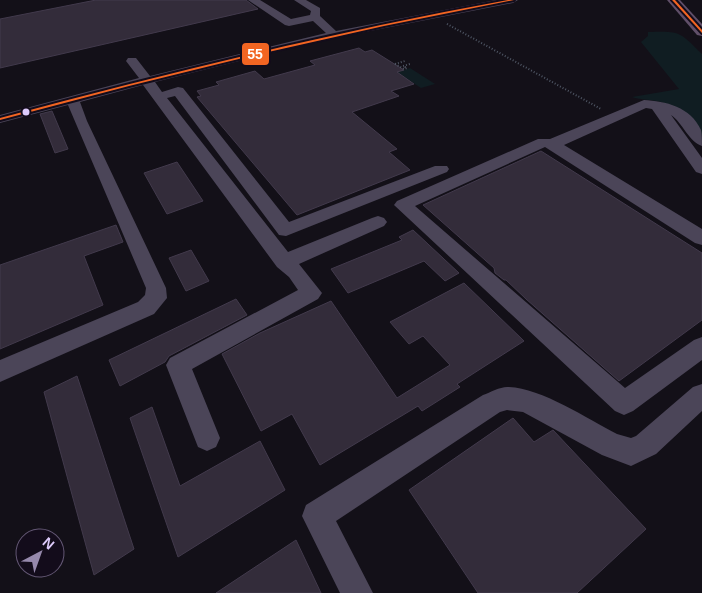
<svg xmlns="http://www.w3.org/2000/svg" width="702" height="593" viewBox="0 0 702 593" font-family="Helvetica,sans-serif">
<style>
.green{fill:#101d22}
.building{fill:#332c3a;stroke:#423a4c}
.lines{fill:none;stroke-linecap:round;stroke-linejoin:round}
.path{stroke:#4f5664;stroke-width:2;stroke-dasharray:1 2;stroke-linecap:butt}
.minor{fill:#4b4558;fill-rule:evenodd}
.major{fill:#604f69;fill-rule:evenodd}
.bus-1-casing{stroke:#130c1b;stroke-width:4}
.bus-1{fill:#f26522;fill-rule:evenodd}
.bus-dot{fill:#ddcafb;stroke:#130c1b;stroke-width:2}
.line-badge{stroke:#130c1b;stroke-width:2}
.badge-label{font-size:14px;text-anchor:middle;font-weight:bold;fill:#fff}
</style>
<rect width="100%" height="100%" fill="#131018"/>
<g class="green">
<path d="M 648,32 C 680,31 679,31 702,54 L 702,136 C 688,119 678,105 656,101 C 647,99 640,100 632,97 L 679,89 L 641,42 L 648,36 Z"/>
<polygon points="410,68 435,84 421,88 397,72"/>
</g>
<g class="building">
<polygon points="96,0 246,0 258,9 0,68 0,19"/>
<polygon points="359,48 365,52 372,50 404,70 397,72 414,84 391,91 399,96 352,112 397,149 389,152 410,170 297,215 197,97 201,96 197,91 219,85 216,82 255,71 264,79 315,65 310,61"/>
<polygon points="52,111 68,149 55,153 40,114"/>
<polygon points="541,151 702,253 702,320 619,381 526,299 506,280 504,280 495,273 494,268 423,205"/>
<polygon points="177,162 203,201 167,214 144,173"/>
<polygon points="116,225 123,242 84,256 103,305 0,349 0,265"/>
<polygon points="413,230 459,273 445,281 424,261 348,293 331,269 402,240 399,237"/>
<polygon points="191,250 209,281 186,291 169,258"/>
<polygon points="464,283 524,341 457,384 460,387 422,411 418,406 320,465 292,414 261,431 222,354 260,333 331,301 397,398 450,365 423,336 409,344 390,322"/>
<polygon points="236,299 247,315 169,356 165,362 120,386 109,360"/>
<polygon points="77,376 134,549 94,575 44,392"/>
<polygon points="152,407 180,486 260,441 285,490 178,557 130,418"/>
<polygon points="513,418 534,442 553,430 646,529 577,593 478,593 409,490"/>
<polygon points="296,540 321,593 216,593"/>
</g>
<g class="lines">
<g class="path">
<polyline points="447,24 601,109"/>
<polyline points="395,64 404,69 407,68 403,66 410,64"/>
<polyline points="395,64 405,61"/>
</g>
<g class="minor">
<polygon points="248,0 260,0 291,19 310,15 311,11 294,0 306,0 320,8 320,16 336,31 496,0 518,0 513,3 319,41 155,82 162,92 178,87 183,88 289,222 435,166 447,166 449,169 447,172 286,236 279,235 175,96 167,98 288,252 372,218 378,216 384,218 387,222 384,226 299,264 322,293 318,299 192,369 220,438 216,447 207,451 198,447 166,365 170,358 298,290 289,277 277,267 143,85 80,102 87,121 166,288 167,298 154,314 0,382 0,360 138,302 145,295 146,288 68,105 0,123 0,115 139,78 126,61 128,58 136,58 150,76 326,33 313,21 289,26 285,25"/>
<path d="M 644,100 C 665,101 691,107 701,130 C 702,134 702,141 702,146 C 689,142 682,122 671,115 L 702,158 L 702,174 L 696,172 L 652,109 L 646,108 L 564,145 L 702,229 L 702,245 L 695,243 L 545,147 L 415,206 L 625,388 L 694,340 L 702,337 L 702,360 L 633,411 L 624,415 L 615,411 L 394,205 L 397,201 L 538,139 L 550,139 Z"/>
<path d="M 702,384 L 702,411 L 656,454 L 631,466 L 602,455 L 523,412 L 507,410 L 500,412 L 336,521 L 373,593 L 340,593 L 302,516 L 306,505 L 483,395 C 491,392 501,386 509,387 C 541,388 588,419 617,434 L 631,438 L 636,436 L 693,387 Z"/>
</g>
<polygon class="major" points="667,0 680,0 702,24 702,36 697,35"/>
<defs>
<g id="bus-1">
<path d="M 508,0 L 514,0 L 384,26 L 255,55 L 129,86 L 0,120 L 0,118 C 168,73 337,31 508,0 Z"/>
<polygon points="672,0 675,0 702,30 702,33"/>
</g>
</defs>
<use href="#bus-1" class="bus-1-casing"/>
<use href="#bus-1" class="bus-1"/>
</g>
<circle class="bus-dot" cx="26" cy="112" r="4.5"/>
<rect class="line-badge" x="241" y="42" width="29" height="24" rx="5" fill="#f26522"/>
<g class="badge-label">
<text x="255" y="59">55</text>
</g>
<g transform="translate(40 553) rotate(41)"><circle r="24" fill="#130c1b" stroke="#645875"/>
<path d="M0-4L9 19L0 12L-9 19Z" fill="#9689ac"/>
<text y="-8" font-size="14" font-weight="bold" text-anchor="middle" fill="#ddcafb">N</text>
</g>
</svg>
